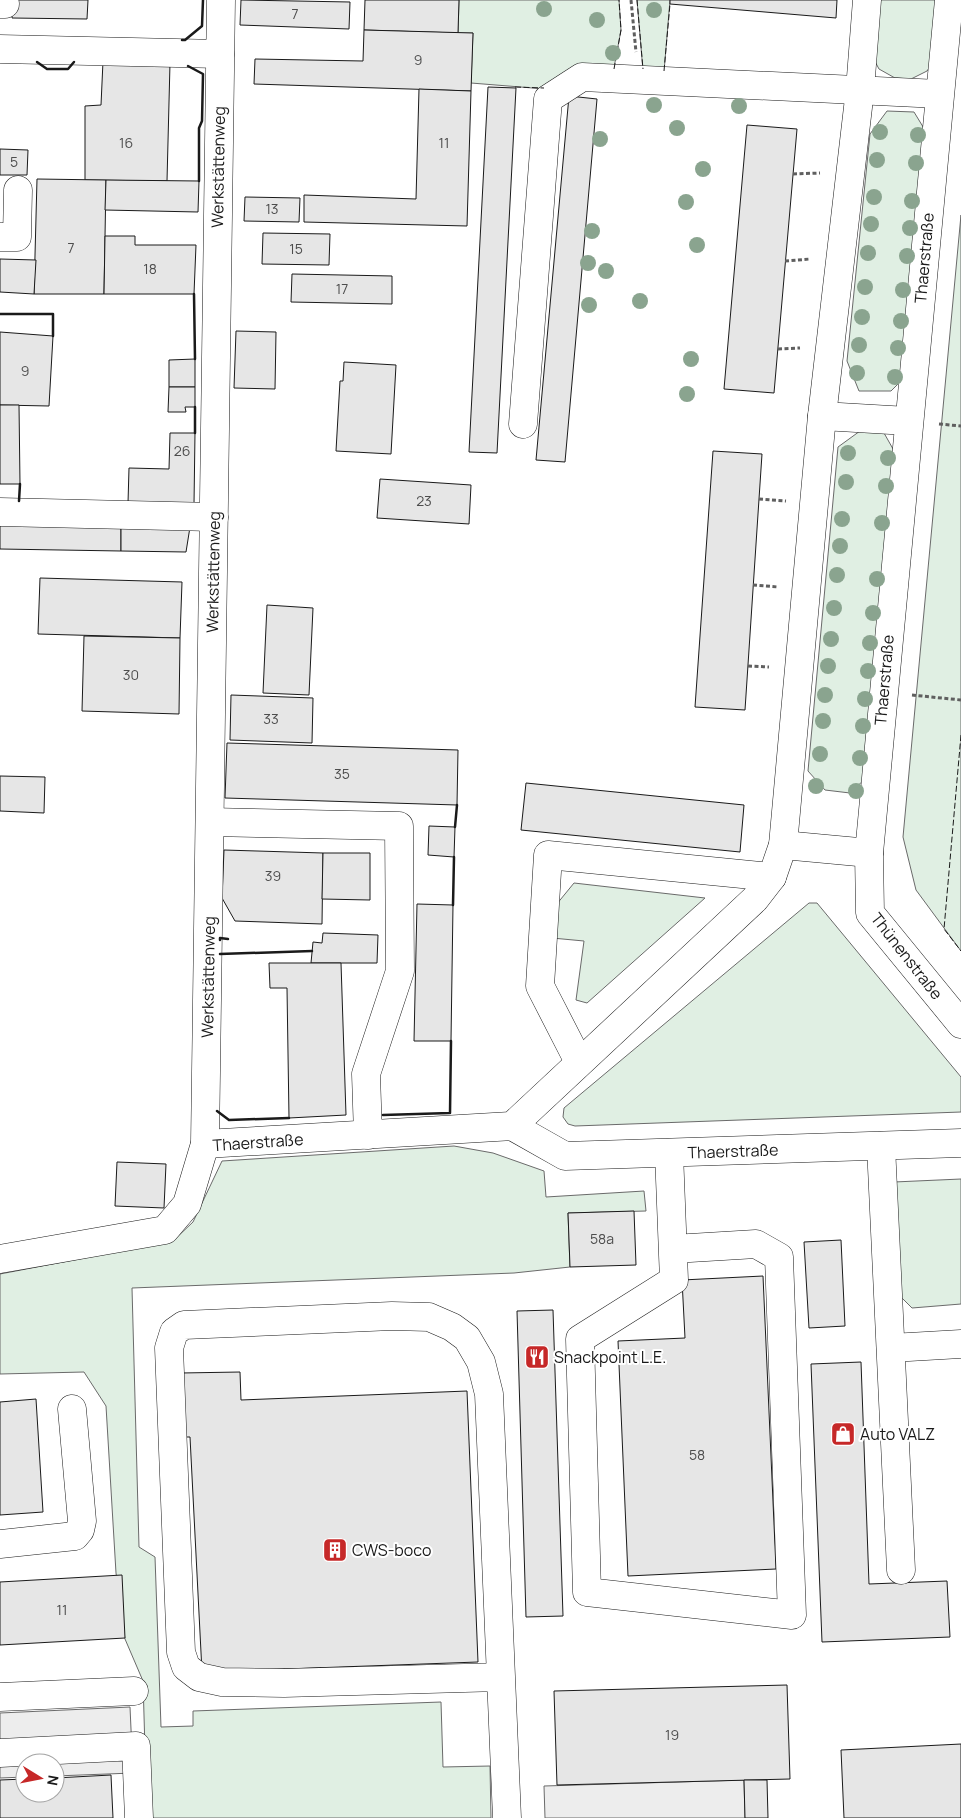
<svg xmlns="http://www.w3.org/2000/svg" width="961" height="1818" viewBox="0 0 961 1818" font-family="Manrope,sans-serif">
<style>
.green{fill:#e0efe3;stroke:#6a6a6a}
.parking{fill:#ededed;stroke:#6a6a6a}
.building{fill:#e6e6e6;stroke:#1a1a1a}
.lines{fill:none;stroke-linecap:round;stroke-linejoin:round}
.minor-casing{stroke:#1a1a1a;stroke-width:29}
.path{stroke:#5f5f5f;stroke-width:3;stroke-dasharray:4 2.5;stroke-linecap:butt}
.minor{stroke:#fff;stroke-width:28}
.fence{stroke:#1a1a1a;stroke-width:1;stroke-dasharray:6 2.5;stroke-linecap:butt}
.wall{stroke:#1a1a1a;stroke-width:2.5}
.tree{fill:#8aa48f}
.labels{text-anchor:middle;stroke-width:4;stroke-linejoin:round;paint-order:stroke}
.number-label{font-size:14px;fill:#4d4d4d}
.street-label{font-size:16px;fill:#1a1a1a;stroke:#fff}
.poi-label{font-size:16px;fill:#1a1a1a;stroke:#fff;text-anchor:start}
</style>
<rect width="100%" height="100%" fill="#fff"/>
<g class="green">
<polygon points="459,0 619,0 621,30 613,73 545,89 471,83 473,33 458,33"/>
<polygon points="637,0 670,0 664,72 643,71"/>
<polygon points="876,0 943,0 936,58 927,71 911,79 895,78 879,69 871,54"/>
<polygon points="887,111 914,112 928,135 905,377 891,391 859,391 847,361 870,134"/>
<polygon points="961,215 961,951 916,890 903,837"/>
<polygon points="860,431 884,433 897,456 866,778 850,793 825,790 808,771 838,447"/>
<polygon points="574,883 705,898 587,1003 576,1000 584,941 552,938 556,905"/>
<polygon points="809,903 817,903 961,1077 961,1112 575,1126 568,1124 563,1117 564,1108"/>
<polygon points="454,1146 493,1153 544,1171 546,1197 644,1191 646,1211 568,1213 570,1267 514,1273 132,1288 139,1547 155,1557 161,1727 193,1726 193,1711 441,1702 443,1767 490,1766 491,1818 147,1818 143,1681 125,1639 116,1573 106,1406 84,1372 0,1374 0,1274 173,1241 193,1222 222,1161"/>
<polygon points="961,1179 961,1304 912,1308 900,1296 894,1182"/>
</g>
<g class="parking">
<polygon points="130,1707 133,1773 55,1776 55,1763 25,1763 25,1777 0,1778 0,1713"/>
<polygon points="744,1780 745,1818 545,1818 544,1786"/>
</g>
<g class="building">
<polygon points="12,0 88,0 87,19 12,18"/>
<polygon points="241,0 350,2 349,29 240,25"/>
<polygon points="365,0 459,0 458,33 364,30"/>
<polygon points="670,0 837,0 836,18 670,4"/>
<polygon points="364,30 473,33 471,91 254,84 255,59 363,61"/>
<polygon points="103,61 170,63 167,181 85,180 85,106 101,105"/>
<polygon points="488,87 516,88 497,453 469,452"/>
<polygon points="419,89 471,91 467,226 304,222 304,195 416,199"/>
<polygon points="569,96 597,99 565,462 536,460"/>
<polygon points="747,125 797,129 774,393 724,389"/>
<polygon points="0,149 28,150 27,175 0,175"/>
<polygon points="37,179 106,180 104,294 34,294"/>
<polygon points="106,180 199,181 198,212 105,210"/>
<polygon points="245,197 300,198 299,222 244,221"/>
<polygon points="263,233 330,234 329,265 262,264"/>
<polygon points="105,236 135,236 135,245 196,245 194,294 104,294"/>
<polygon points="0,259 36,260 34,294 0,292"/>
<polygon points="292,274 392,276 392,304 291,302"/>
<polygon points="236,331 276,332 275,389 234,388"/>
<polygon points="0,332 53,336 49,406 0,405"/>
<polygon points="195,359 195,387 169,387 169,360"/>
<polygon points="344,362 396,365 391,454 336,451 340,381 343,381"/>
<polygon points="169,387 195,387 195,407 185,407 186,412 168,412"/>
<polygon points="0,405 19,405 20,484 0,484"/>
<polygon points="170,433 195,433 194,504 128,503 129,468 169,469"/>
<polygon points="713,451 762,454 745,710 695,707"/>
<polygon points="380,479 471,485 469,524 377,518"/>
<polygon points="0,523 121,525 121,551 0,549"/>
<polygon points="121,525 190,527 186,552 121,551"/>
<polygon points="40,578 182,582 180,638 38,634"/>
<polygon points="267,605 313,608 309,695 263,693"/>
<polygon points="84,636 180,638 179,714 82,711"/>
<polygon points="231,695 313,698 312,743 230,740"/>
<polygon points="227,743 458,750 457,805 225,798"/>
<polygon points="0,776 45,777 44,813 0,811"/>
<polygon points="526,783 744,805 740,852 521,830"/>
<polygon points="429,826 455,827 454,857 428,855"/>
<polygon points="224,850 323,853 322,924 235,921 222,898"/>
<polygon points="323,853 370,853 370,900 322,899"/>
<polygon points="417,904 453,905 451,1041 414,1041"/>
<polygon points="323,933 378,935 377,963 311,963 313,942 322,943"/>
<polygon points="269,963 341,963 346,1115 289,1118 287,988 270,988"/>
<polygon points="117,1162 166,1164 164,1208 115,1206"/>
<polygon points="634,1211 636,1265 570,1267 568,1213"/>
<polygon points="841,1240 845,1326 809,1328 804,1242"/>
<polygon points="763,1276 776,1569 628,1576 618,1341 685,1338 682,1280"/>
<polygon points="553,1310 563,1616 526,1617 517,1311"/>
<polygon points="861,1362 869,1584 947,1581 950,1637 822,1642 811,1364"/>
<polygon points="240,1372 241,1400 467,1391 478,1662 202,1672 190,1437 183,1437 181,1373"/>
<polygon points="36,1399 43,1512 0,1515 0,1402"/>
<polygon points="122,1575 125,1638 0,1645 0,1582"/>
<polygon points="787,1685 790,1779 557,1785 554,1691"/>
<polygon points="961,1744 961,1818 844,1818 841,1750"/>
<polygon points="111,1775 113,1818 0,1818 0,1780 25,1779 25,1793 55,1793 55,1778"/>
<polygon points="744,1780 767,1780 768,1818 745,1818"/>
</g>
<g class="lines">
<defs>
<g id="minor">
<polyline points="949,0 869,853 870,913 961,1024"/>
<polyline points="0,4 5,4"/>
<polyline points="0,49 220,54"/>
<polyline points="0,237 17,237 18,190"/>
<polyline points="822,416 908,421"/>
<polyline points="523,424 548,99 582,77 939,94"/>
<polyline points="0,512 214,517"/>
<polyline points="210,822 399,826 400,971 366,1074 368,1135"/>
<polyline points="783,845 869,853"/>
<polyline points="579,1062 540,986 548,855 772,877"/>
<polyline points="512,1126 565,1156 961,1143"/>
<polyline points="205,1144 512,1126 755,899 772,877 783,845 822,416 860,90 867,0"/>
<polyline points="881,1146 901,1570"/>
<polyline points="669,1153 674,1280 580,1339 587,1592 792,1615 779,1257 756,1244 673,1249"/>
<polyline points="0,1259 165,1230 187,1204 205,1144 221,0"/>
<polyline points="891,1348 961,1344"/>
<polyline points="0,1544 75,1536 80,1530 82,1521 72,1409"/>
<polyline points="500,1677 284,1683 222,1682 199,1677 186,1667 181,1652 169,1348 174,1332 184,1325 392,1316 429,1317 452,1327 467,1338 481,1362 489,1394 507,1818"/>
<polyline points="0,1697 134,1691"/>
<polyline points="0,1753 136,1746 139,1818"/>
</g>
</defs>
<use href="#minor" class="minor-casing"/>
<g class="path">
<polyline points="631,0 636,52"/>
<polyline points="793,174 820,173"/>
<polyline points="785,261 810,259"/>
<polyline points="778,349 800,348"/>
<polyline points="939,424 961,426"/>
<polyline points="759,499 786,501"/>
<polyline points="753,585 778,587"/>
<polyline points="748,666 769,667"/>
<polyline points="912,695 961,700"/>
</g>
<use href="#minor" class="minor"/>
<g class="fence">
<polyline points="637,0 643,69"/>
<polyline points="614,69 621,30 619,0"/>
<polyline points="664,71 670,4"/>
<polyline points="515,87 544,88"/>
<polyline points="961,735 944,929 961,951"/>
</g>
<g class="wall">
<polyline points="182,40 185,40 202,26 203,0"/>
<polyline points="37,62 47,69 68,69 74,62"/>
<polyline points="188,66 203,74 202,121 199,128 199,181"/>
<polyline points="194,294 195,359"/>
<polyline points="0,314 53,314 53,336"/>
<polyline points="195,433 195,407"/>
<polyline points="19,501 20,484"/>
<polyline points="455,827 457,805"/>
<polyline points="453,905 454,857"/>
<polyline points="220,940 220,938 228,939"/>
<polyline points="220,954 312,951"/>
<polyline points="217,1111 229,1120 289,1118"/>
<polyline points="383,1115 450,1113 451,1041"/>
</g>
</g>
<g class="tree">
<circle cx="544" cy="9" r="8"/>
<circle cx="654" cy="10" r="8"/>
<circle cx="597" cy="20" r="8"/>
<circle cx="613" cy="53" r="8"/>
<circle cx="654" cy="105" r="8"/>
<circle cx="739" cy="106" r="8"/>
<circle cx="677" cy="128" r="8"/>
<circle cx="880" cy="132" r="8"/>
<circle cx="918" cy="135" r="8"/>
<circle cx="600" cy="139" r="8"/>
<circle cx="877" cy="160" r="8"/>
<circle cx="916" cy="163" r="8"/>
<circle cx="703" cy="169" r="8"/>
<circle cx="874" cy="197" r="8"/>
<circle cx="912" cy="201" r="8"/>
<circle cx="686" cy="202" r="8"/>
<circle cx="871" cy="224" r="8"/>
<circle cx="910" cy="228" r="8"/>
<circle cx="592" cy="231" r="8"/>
<circle cx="697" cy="245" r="8"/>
<circle cx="868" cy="253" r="8"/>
<circle cx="907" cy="256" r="8"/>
<circle cx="588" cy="263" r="8"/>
<circle cx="606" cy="271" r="8"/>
<circle cx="865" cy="287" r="8"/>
<circle cx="903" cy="290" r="8"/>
<circle cx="640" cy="301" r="8"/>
<circle cx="589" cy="305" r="8"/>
<circle cx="862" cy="317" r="8"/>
<circle cx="901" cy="321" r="8"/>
<circle cx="859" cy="345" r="8"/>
<circle cx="898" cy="348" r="8"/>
<circle cx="691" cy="359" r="8"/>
<circle cx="857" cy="373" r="8"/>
<circle cx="895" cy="377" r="8"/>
<circle cx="687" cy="394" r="8"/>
<circle cx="848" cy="453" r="8"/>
<circle cx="888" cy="458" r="8"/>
<circle cx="846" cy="482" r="8"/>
<circle cx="886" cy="486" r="8"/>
<circle cx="842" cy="519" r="8"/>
<circle cx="882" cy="523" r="8"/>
<circle cx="840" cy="546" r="8"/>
<circle cx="837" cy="575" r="8"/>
<circle cx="877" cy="579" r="8"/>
<circle cx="834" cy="608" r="8"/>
<circle cx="873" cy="613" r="8"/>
<circle cx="831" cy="639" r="8"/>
<circle cx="870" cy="643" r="8"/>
<circle cx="828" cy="666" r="8"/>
<circle cx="868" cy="671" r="8"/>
<circle cx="825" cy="695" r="8"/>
<circle cx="865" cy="699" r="8"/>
<circle cx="823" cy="721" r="8"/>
<circle cx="863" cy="726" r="8"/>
<circle cx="820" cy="754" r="8"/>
<circle cx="860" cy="758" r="8"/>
<circle cx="816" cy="786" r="8"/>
<circle cx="856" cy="791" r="8"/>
</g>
<defs>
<symbol id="restaurant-square" viewBox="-11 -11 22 22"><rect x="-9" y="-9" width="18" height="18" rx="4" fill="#c62828" stroke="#fff"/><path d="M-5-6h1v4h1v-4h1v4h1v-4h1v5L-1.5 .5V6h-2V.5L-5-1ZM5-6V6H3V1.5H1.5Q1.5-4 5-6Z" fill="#fff"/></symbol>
<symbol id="shop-square" viewBox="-11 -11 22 22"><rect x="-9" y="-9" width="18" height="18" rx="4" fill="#c62828" stroke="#fff"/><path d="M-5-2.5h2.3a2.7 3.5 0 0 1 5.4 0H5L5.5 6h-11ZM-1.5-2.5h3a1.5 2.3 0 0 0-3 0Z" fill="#fff"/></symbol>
<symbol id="building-square" viewBox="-11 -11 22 22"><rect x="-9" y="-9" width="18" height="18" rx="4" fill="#c62828" stroke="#fff"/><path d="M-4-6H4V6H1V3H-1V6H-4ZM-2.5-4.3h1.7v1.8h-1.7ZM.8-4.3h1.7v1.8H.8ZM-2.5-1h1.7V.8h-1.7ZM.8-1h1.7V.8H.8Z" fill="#fff"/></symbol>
</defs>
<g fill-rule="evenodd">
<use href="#restaurant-square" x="523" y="1343" width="28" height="28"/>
<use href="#shop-square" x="829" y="1420" width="28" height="28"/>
<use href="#building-square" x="321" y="1536" width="28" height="28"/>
</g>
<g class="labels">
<g class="number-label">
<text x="295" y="19">7</text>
<text x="418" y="65">9</text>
<text x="126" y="148">16</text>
<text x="444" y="148">11</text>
<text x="14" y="167">5</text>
<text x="272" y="214">13</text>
<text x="71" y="253">7</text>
<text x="296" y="254">15</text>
<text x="150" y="274">18</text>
<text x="342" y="294">17</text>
<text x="25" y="376">9</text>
<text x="182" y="456">26</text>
<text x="424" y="506">23</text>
<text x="131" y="680">30</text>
<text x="271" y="724">33</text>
<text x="342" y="779">35</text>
<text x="273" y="881">39</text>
<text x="602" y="1244">58a</text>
<text x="697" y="1460">58</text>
<text x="62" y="1615">11</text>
<text x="672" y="1740">19</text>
</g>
<g class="street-label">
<text transform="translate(218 167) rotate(-89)" y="6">Werkstättenweg</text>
<text transform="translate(924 258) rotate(-85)" y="6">Thaerstraße</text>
<text transform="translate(213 572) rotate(-89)" y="6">Werkstättenweg</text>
<text transform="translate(884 680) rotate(-85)" y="6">Thaerstraße</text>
<text transform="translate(907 956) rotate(52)" y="6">Thünenstraße</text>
<text transform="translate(208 977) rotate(-89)" y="6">Werkstättenweg</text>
<text transform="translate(258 1142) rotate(-4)" y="6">Thaerstraße</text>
<text transform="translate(733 1151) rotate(-2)" y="6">Thaerstraße</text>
</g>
<g class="poi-label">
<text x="554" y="1363">Snackpoint L.E.</text>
<text x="860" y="1440">Auto VALZ</text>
<text x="352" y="1556">CWS-boco</text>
</g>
</g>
<g transform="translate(40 1778) rotate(100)"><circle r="24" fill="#ffffff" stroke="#a3a3a3"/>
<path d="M0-4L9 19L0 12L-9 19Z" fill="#c62828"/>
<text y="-8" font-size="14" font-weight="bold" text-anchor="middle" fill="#1a1a1a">N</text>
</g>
</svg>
